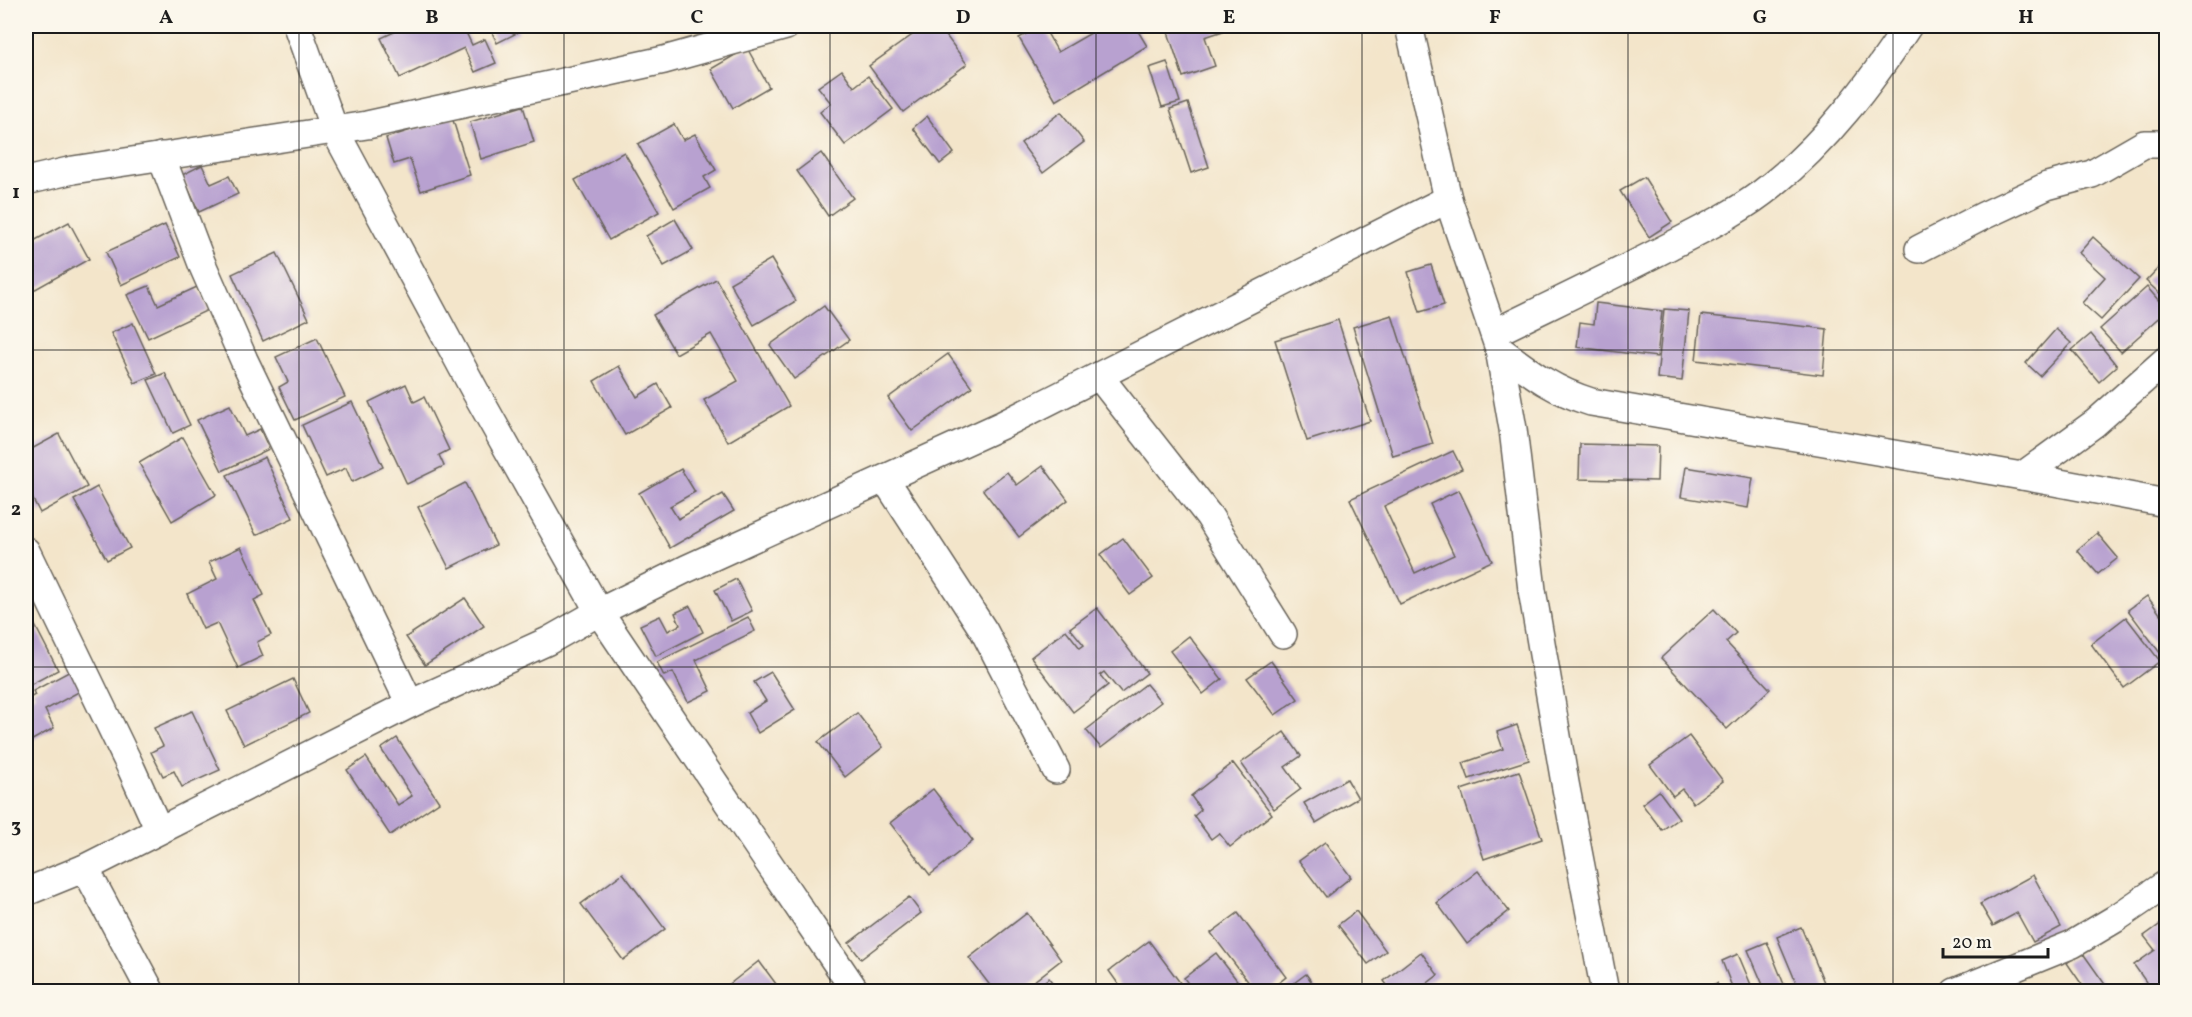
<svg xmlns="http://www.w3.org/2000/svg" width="2192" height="1017" viewBox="0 0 2192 1017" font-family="Vollkorn,serif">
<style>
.building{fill:#b8a1d0}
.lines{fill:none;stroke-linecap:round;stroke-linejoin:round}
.street-casing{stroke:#676259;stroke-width:30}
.street{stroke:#fff;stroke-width:27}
.grid{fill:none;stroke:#1c1c1c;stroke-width:1.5;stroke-opacity:0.55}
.neatline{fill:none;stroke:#1c1c1c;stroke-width:2}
.grid-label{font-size:20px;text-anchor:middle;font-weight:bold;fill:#1c1c1c}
</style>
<rect width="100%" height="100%" fill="#fbf7ec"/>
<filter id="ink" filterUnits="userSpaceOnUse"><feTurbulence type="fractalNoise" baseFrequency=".0167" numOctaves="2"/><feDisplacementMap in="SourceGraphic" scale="12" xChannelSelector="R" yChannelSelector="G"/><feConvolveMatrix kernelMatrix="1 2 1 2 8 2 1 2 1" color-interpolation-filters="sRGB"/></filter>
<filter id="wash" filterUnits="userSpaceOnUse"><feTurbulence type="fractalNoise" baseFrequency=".008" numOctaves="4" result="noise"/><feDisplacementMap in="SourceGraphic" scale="24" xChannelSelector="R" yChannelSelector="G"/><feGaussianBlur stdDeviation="1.35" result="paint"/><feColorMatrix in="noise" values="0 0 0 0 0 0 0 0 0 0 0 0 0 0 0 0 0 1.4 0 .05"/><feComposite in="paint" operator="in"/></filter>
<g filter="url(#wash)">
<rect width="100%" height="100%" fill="#f3e5ca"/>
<g id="blocks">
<g class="building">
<polygon points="407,26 463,26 472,45 485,39 496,63 475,72 464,48 400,78 381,38"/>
<polygon points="489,26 515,26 519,32 497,43"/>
<polygon points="925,26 939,26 967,64 903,112 869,66"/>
<polygon points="1040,26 1043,26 1058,52 1103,26 1135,26 1147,46 1056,101 1019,38"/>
<polygon points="1166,26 1221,26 1223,31 1205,37 1215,66 1183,77"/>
<polygon points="747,48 769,87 733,108 711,69"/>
<polygon points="1167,62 1180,102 1162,107 1149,68"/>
<polygon points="842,70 854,87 868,76 893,109 845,145 820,112 831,103 818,87"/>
<polygon points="1188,103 1209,167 1191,173 1170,109"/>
<polygon points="523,106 534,142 481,159 470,122"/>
<polygon points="1061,112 1084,142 1043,173 1021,143"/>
<polygon points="927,116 954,153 940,164 913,128"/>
<polygon points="452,117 470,175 421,191 410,159 394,164 386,138"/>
<polygon points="674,124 683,140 695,134 716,170 704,177 710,188 674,208 638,144"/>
<polygon points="624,152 659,212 609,240 575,180"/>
<polygon points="821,153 853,198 828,216 797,171"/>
<polygon points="202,165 211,184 229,176 238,194 199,212 182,175"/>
<polygon points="1644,177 1672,222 1649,237 1620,191"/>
<polygon points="675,219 693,250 664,266 646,236"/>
<polygon points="69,222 89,259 32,291 26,280 26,245"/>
<polygon points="165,225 180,257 121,285 106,252"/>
<polygon points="2093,237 2139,279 2101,320 2082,303 2105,277 2079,253"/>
<polygon points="277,253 309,319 263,341 232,274"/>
<polygon points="771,259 796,301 754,325 730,283"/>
<polygon points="2164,262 2166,264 2166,299 2146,281"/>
<polygon points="1431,265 1444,305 1420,312 1408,272"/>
<polygon points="716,279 789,406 728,442 704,400 738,381 711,334 676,354 653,315"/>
<polygon points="149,286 158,305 197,287 208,310 148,338 127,295"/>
<polygon points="2147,287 2166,309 2166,312 2121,352 2100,329"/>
<polygon points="1596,303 1662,311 1657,357 1577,347 1580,322 1594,324"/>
<polygon points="824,306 849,340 794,379 770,345"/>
<polygon points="1664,309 1689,311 1682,381 1657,378"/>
<polygon points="1392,315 1433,444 1393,456 1353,327"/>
<polygon points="1701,315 1827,329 1823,375 1696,360"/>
<polygon points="1338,320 1370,421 1307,441 1275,340"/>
<polygon points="133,323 156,374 135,383 111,333"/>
<polygon points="2056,329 2071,343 2040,376 2026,363"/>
<polygon points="2091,334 2117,366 2099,382 2072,350"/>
<polygon points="317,338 345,397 295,420 279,387 288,382 276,357"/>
<polygon points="948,354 972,387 912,431 888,398"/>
<polygon points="619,366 637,397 658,384 672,408 625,435 594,381"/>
<polygon points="165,373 190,425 173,433 148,380"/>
<polygon points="406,384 414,402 424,397 449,450 439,455 444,466 407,484 369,402"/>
<polygon points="352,402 383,467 352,482 346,468 326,477 302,425"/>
<polygon points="230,405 245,436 260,429 269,449 222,471 197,420"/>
<polygon points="59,434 87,487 40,513 26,486 26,452"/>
<polygon points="183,437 216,495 172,521 139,463"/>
<polygon points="1580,444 1658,446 1657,481 1579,479"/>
<polygon points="1453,451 1462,469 1384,506 1415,573 1454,555 1430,504 1459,490 1492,561 1400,604 1350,499"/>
<polygon points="265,457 293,518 256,535 227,475"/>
<polygon points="1043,466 1068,500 1019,537 983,490 1007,472 1017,485"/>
<polygon points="1686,467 1753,478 1748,508 1681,497"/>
<polygon points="681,469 695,492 670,506 678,519 723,494 734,511 670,548 639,493"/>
<polygon points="465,483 496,545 449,568 418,507"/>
<polygon points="97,487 130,548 107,560 74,500"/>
<polygon points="2097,533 2118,558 2098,574 2077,550"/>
<polygon points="1123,538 1153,578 1130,595 1100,555"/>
<polygon points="241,547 264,595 254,600 271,635 257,642 263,656 238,668 217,623 203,629 187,594 217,579 209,562"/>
<polygon points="26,575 33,590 26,594"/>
<polygon points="736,579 752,611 731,621 715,590"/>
<polygon points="2147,596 2166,622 2166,661 2128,610"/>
<polygon points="465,598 484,626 425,665 406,637"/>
<polygon points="690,606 703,632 656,656 640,625 660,616 668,631 680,625 675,613"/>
<polygon points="26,608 58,670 26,687"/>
<polygon points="1097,608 1147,673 1121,693 1104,672 1100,675 1108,685 1073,712 1031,657 1066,630 1080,648 1084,645 1070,628"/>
<polygon points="1714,609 1736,633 1726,642 1770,689 1727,729 1661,658"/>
<polygon points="748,617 755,631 696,660 711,691 688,702 673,672 664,676 657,662"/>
<polygon points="2126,617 2160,661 2124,688 2091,644"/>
<polygon points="1189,636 1222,679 1203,694 1170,651"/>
<polygon points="1271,661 1298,699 1275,715 1247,678"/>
<polygon points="76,668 86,688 45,710 54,728 27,743 26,700 35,695 33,691"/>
<polygon points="771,672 795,710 758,733 747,713 766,701 754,682"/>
<polygon points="293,679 309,713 244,745 227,711"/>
<polygon points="1146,684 1161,702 1101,748 1086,730"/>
<polygon points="192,711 220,770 182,787 174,771 163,776 151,752 163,746 154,728"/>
<polygon points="857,713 883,747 845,777 818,742"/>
<polygon points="1517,725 1529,760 1469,779 1463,763 1503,749 1497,732"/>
<polygon points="1284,732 1301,756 1285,767 1301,789 1274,809 1241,763"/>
<polygon points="1689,736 1723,781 1693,803 1682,789 1673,796 1650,765"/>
<polygon points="397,738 439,802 390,835 347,770 366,757 398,805 412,796 381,749"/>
<polygon points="1233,763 1272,814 1230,847 1219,833 1211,839 1194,816 1201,810 1191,796"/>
<polygon points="1519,771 1542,839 1484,859 1461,790"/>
<polygon points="1347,779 1358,798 1316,823 1304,803"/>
<polygon points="933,789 973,841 930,875 890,823"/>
<polygon points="1659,791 1679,818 1662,830 1642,804"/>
<polygon points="1325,842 1351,877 1326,897 1299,861"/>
<polygon points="1478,871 1509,911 1467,944 1437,903"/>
<polygon points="623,873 665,929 623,960 581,904"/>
<polygon points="2033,875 2061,927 2033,942 2017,913 1993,926 1980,904"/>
<polygon points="909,897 921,913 861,959 849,943"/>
<polygon points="1356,911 1386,951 1368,964 1338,925"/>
<polygon points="1027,913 1061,960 1020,992 995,992 969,958"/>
<polygon points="1238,913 1286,977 1267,992 1256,992 1211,933"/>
<polygon points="2162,923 2166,928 2166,992 2153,992 2134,965 2155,950 2144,936"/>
<polygon points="1801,927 1828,992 1800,992 1777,937"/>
<polygon points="1149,941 1187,992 1124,992 1109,971"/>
<polygon points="1767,942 1787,992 1766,992 1748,950"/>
<polygon points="1421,952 1438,975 1416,992 1392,992 1384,981"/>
<polygon points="2082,952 2109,990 2106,992 2087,992 2067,963"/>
<polygon points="1216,953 1246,992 1194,992 1184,978"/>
<polygon points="1738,954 1754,992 1734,992 1722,961"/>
<polygon points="759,961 782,992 724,992 722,990"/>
<polygon points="1306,974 1319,992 1282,992"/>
<polygon points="1049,978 1059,992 1032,992 1042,983"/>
<polygon points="1717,983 1720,991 1696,991"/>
</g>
</g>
</g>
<g filter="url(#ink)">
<use href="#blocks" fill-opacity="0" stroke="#676259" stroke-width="1.5"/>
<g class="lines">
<defs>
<g id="street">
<polyline points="297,26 334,129 475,391 599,612 856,992"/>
<polyline points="1409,26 1448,199 1499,349 1513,429 1532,590 1565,783 1605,992"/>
<polyline points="161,156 202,264 244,360 410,704"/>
<polyline points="26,181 73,170 367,125 664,60 786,26"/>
<polyline points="1919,249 1983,216 2047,186 2092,174 2144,144 2166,144"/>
<path d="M 1494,333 C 1553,304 1612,276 1670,246 C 1705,228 1742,210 1772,185 C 1827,141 1870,84 1908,26"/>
<path d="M 1499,349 C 1531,373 1552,390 1591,402 L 2022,476 L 2166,503"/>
<polyline points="1099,376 1209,516 1283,634"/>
<polyline points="2022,476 2095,423 2166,360"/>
<polyline points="885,479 984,631 1056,770"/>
<polyline points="26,551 131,768 159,830"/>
<polyline points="85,868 151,992"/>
<polyline points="26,892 85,868 410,704 548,641 599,612 686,569 1002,425 1448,199"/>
<polyline points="1955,992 2073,944 2115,919 2166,884"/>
</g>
</defs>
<use href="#street" class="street-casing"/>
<use href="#street" class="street"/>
</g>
</g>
<path class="grid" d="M 299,26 L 299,992M 564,26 L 564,992M 830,26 L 830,992M 1096,26 L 1096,992M 1362,26 L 1362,992M 1628,26 L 1628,992M 1893,26 L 1893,992M 26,350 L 2166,350M 26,667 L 2166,667"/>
<rect width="2192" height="1017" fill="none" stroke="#fbf7ec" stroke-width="66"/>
<path d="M1943 948v9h105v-9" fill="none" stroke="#1c1c1c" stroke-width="3"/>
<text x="1952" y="948" font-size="18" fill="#1c1c1c" stroke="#fbf7ec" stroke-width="4.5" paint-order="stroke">20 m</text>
<rect x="33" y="33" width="2126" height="951" class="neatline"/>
<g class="grid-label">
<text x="166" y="23">A</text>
<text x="432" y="23">B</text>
<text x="697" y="23">C</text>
<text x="963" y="23">D</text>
<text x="1229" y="23">E</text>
<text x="1495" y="23">F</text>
<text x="1760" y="23">G</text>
<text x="2026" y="23">H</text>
<text x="16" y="198">1</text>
<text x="16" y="515">2</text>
<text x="16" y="832">3</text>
</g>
</svg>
